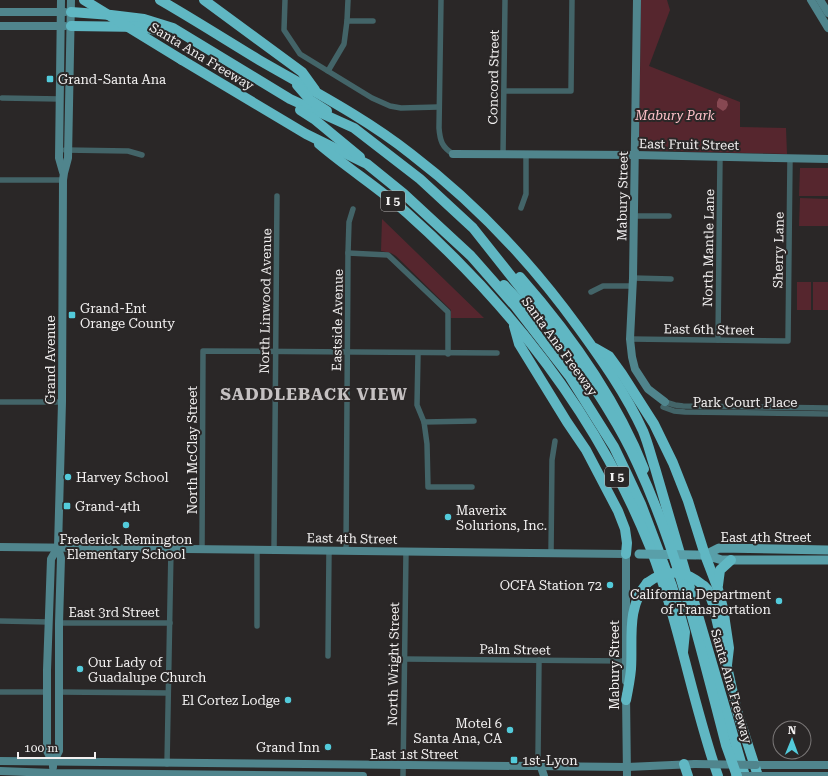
<svg xmlns="http://www.w3.org/2000/svg" width="828" height="776" viewBox="0 0 828 776" font-family="'Roboto Serif',serif">
<style>
.green{fill:#56262e}
.water{fill:#874852}
.lines{fill:none;stroke-linecap:round;stroke-linejoin:round}
.street{stroke:#436468;stroke-width:5.5}
.secondary{stroke:#50858d;stroke-width:8}
.primary{stroke:#599fa9;stroke-width:9}
.highway{stroke:#60b7c3;stroke-width:10}
.secondary-bridge{stroke:#50858d;stroke-width:8}
.primary-bridge{stroke:#599fa9;stroke-width:9}
.highway-bridge{stroke:#60b7c3;stroke-width:10}
.poi-dot{fill:#53cbdb;stroke:#2a2727;stroke-width:1.5}
.labels{text-anchor:middle;stroke-width:4;stroke-linejoin:round;paint-order:stroke}
.shield{fill:#2a2727;stroke:#b6b4b4;stroke-width:1}
.shield-label{font-size:12px;font-weight:bold;fill:#f2f0f0}
.street-label{font-size:13px;fill:#f2f0f0;stroke:#2a2727}
.poi-label{font-size:13px;fill:#f2f0f0;stroke:#2a2727;text-anchor:start}
.park-label{font-size:13px;font-style:italic;fill:#fec2c9;stroke:#2a2727}
.district-label{font-size:17px;font-weight:bold;letter-spacing:1px;fill:#c5c1c2;stroke:#2a2727}
</style>
<rect width="100%" height="100%" fill="#2a2727"/>
<g class="green">
<polygon points="641,0 667,0 670,10 649,66 740,102 740,127 786,128 787,154 639,150"/>
<polygon points="800,168 828,168 828,196 799,196"/>
<polygon points="800,198 828,199 828,226 799,226"/>
<polygon points="382,219 484,318 451,318 451,310 396,256 391,253 381,251"/>
<rect x="797" y="282" width="14" height="28"/>
<rect x="813" y="282" width="15" height="28"/>
</g>
<polygon class="water" points="719,98 727,101 728,105 726,109 723,111 717,107 717,102"/>
<g class="lines">
<g class="street">
<polyline points="285,0 284,30 300,54 372,98 390,106 401,108 438,107"/>
<path d="M 441,0 L 439,128 C 440,141 442,147 453,154"/>
<polyline points="347,21 373,21"/>
<polyline points="328,71 344,44 347,21 348,0"/>
<polyline points="504,91 571,91 572,0"/>
<polyline points="2,98 60,99"/>
<polyline points="65,150 128,151 142,155"/>
<polyline points="503,155 505,0"/>
<polyline points="0,180 63,180"/>
<polyline points="521,208 526,194 526,155"/>
<polyline points="634,216 669,216"/>
<polyline points="348,253 388,255 448,312 448,354"/>
<polyline points="633,278 671,279"/>
<polyline points="591,292 603,286 633,286"/>
<polyline points="630,339 788,341 790,159"/>
<polyline points="718,340 720,157"/>
<polyline points="418,354 417,405 424,422 427,444 428,487 472,487"/>
<polyline points="0,402 62,402"/>
<polyline points="665,402 675,405 683,406 828,408"/>
<polyline points="663,407 674,411 685,412 828,414"/>
<polyline points="424,422 474,421"/>
<polyline points="202,549 203,351 497,353"/>
<polyline points="274,550 277,196"/>
<polyline points="346,551 348,253 349,222 353,209"/>
<polyline points="551,553 552,460 555,441"/>
<polyline points="0,621 49,622"/>
<polyline points="59,623 170,623"/>
<polyline points="257,626 257,550"/>
<polyline points="328,656 329,551"/>
<polyline points="404,659 626,661"/>
<polyline points="539,660 538,758 541,767"/>
<polyline points="0,692 47,692"/>
<polyline points="59,692 168,693"/>
<polyline points="167,764 171,549"/>
<polyline points="403,776 406,552"/>
</g>
<g class="secondary">
<polyline points="61,0 59,158 63,172"/>
<polyline points="637,0 633,278 630,339 632,357 635,369 648,389 665,402"/>
<polyline points="811,0 828,28"/>
<polyline points="820,0 828,13"/>
<polyline points="0,12 65,12"/>
<polyline points="0,26 65,26"/>
<polyline points="453,154 635,155 828,159"/>
<polyline points="0,547 626,554 626,681"/>
<polyline points="626,695 627,776"/>
<polyline points="0,761 627,767 695,764"/>
<polyline points="53,763 59,751 59,623 61,558 58,547 62,402 63,180 64,173 68,158 71,0"/>
<polyline points="756,765 828,765"/>
<polyline points="53,767 53,763 47,751 47,670 51,559 58,547"/>
<polyline points="541,767 544,776"/>
<polyline points="0,771 53,773 363,776"/>
<polyline points="764,776 828,776"/>
</g>
<g class="primary">
<polyline points="699,555 705,555 722,560 828,560"/>
<polyline points="705,555 719,548 828,550"/>
</g>
<g class="highway">
<path d="M 160,0 C 193,19 226,40 259,60 C 311,90 364,117 411,154 C 475,203 531,262 578,327 C 602,360 626,394 643,431 C 648,443 651,456 655,468 L 745,776"/>
<polyline points="204,0 302,72 315,90"/>
<polyline points="71,12 111,15 144,19 173,28 290,99 354,128 420,179 473,228 565,344"/>
<polyline points="71,26 142,27 166,32"/>
<polyline points="182,60 306,134 367,164 404,194 471,256 515,306 570,377 614,447 626,472 641,504 672,586 685,632 683,652"/>
<polyline points="297,85 310,100 327,111"/>
<polyline points="300,110 314,119 360,157"/>
<path d="M 319,144 C 347,168 379,188 407,213 C 510,305 598,417 650,547 C 679,621 692,702 718,776"/>
<path d="M 520,277 C 570,334 616,398 644,469"/>
<polyline points="504,285 541,324"/>
<polyline points="514,326 519,344 567,422 586,450 618,511 625,529 627,543 626,554"/>
<polyline points="595,348 609,356 622,374 654,424 673,463 688,501 705,555 718,589 723,608 729,648 727,665"/>
<polyline points="718,585 720,570 731,560"/>
<polyline points="704,586 708,590 713,604 737,711 758,776"/>
<path d="M 626,700 C 628,690 630,680 631,669 C 633,639 626,608 647,583"/>
<polyline points="684,764 688,776"/>
</g>
<g class="secondary-bridge">
<polyline points="695,764 756,765"/>
<polyline points="735,776 764,776"/>
</g>
<polyline class="primary-bridge" points="639,554 696,555"/>
<g class="highway-bridge">
<polyline points="84,0 182,60"/>
<path d="M 565,344 C 591,383 618,421 637,463 C 679,553 701,650 726,745 L 737,776"/>
<path d="M 647,583 C 667,568 685,570 704,586"/>
</g>
</g>
<g class="poi-dot">
<rect x="46" y="75" width="8" height="8" rx="2"/>
<rect x="68" y="311" width="8" height="8" rx="2"/>
<circle cx="68" cy="477" r="4"/>
<rect x="63" y="502" width="8" height="8" rx="2"/>
<circle cx="448" cy="517" r="4"/>
<circle cx="126" cy="525" r="4"/>
<circle cx="610" cy="585" r="4"/>
<circle cx="779" cy="601" r="4"/>
<circle cx="80" cy="669" r="4"/>
<circle cx="288" cy="700" r="4"/>
<circle cx="510" cy="730" r="4"/>
<circle cx="328" cy="747" r="4"/>
<rect x="510" y="756" width="8" height="8" rx="2"/>
</g>
<g class="labels">
<g class="shield">
<rect x="381" y="191" width="24" height="20" rx="3"/>
<rect x="605" y="467" width="24" height="20" rx="3"/>
</g>
<g class="shield-label">
<text x="393" y="205">I 5</text>
<text x="617" y="481">I 5</text>
</g>
<g class="street-label">
<text transform="translate(202 56) rotate(31)" y="5">Santa Ana Freeway</text>
<text transform="translate(493 77) rotate(-89)" y="5">Concord Street</text>
<text transform="translate(689 144) rotate(1)" y="5">East Fruit Street</text>
<text transform="translate(622 196) rotate(-89)" y="5">Mabury Street</text>
<text transform="translate(708 248) rotate(-89)" y="5">North Mantle Lane</text>
<text transform="translate(778 250) rotate(-89)" y="5">Sherry Lane</text>
<text transform="translate(265 301) rotate(-89)" y="5">North Linwood Avenue</text>
<text transform="translate(337 320) rotate(-89)" y="5">Eastside Avenue</text>
<text transform="translate(709 329) rotate(1)" y="5">East 6th Street</text>
<text transform="translate(560 346) rotate(54)" y="5">Santa Ana Freeway</text>
<text transform="translate(50 360) rotate(-90)" y="5">Grand Avenue</text>
<text x="745" y="407">Park Court Place</text>
<text transform="translate(192 450) rotate(-90)" y="5">North McClay Street</text>
<text x="766" y="542">East 4th Street</text>
<text transform="translate(352 538) rotate(1)" y="5">East 4th Street</text>
<text x="114" y="617">East 3rd Street</text>
<text transform="translate(515 649) rotate(1)" y="5">Palm Street</text>
<text transform="translate(393 664) rotate(-89)" y="5">North Wright Street</text>
<text transform="translate(614 665) rotate(-90)" y="5">Mabury Street</text>
<text transform="translate(732 686) rotate(74)" y="5">Santa Ana Freeway</text>
<text x="414" y="759">East 1st Street</text>
</g>
<g class="poi-label">
<text x="58" y="84">Grand-Santa Ana</text>
<text x="80" y="313">Grand-Ent<tspan x="80" dy="15">Orange County</tspan></text>
<text x="76" y="482">Harvey School</text>
<text x="75" y="511">Grand-4th</text>
<text x="456" y="515">Maverix<tspan x="456" dy="15">Solurions, Inc.</tspan></text>
<text x="126" y="544" text-anchor="middle">Frederick Remington<tspan x="126" dy="15">Elementary School</tspan></text>
<text x="602" y="590" text-anchor="end">OCFA Station 72</text>
<text x="771" y="599" text-anchor="end">California Department<tspan x="771" dy="15">of Transportation</tspan></text>
<text x="88" y="667">Our Lady of<tspan x="88" dy="15">Guadalupe Church</tspan></text>
<text x="280" y="705" text-anchor="end">El Cortez Lodge</text>
<text x="502" y="728" text-anchor="end">Motel 6<tspan x="502" dy="15">Santa Ana, CA</tspan></text>
<text x="320" y="752" text-anchor="end">Grand Inn</text>
<text x="522" y="765">1st-Lyon</text>
</g>
<g class="park-label">
<text x="675" y="120">Mabury Park</text>
</g>
<g class="district-label">
<text x="314" y="400">SADDLEBACK VIEW</text>
</g>
</g>
<g transform="translate(792 740) rotate(1)"><circle r="19" fill="#2a2727" stroke="#7a7777"/>
<path d="M0-3L7 15L0 10L-7 15Z" fill="#53cbdb"/>
<text y="-6" font-size="11" font-weight="bold" text-anchor="middle" fill="#f2f0f0">N</text>
</g>
<path d="M18 752v6h77v-6" fill="none" stroke="#f2f0f0" stroke-width="2"/>
<text x="24" y="752" font-size="12" fill="#f2f0f0" stroke="#2a2727" stroke-width="3" paint-order="stroke">100 m</text>
</svg>
